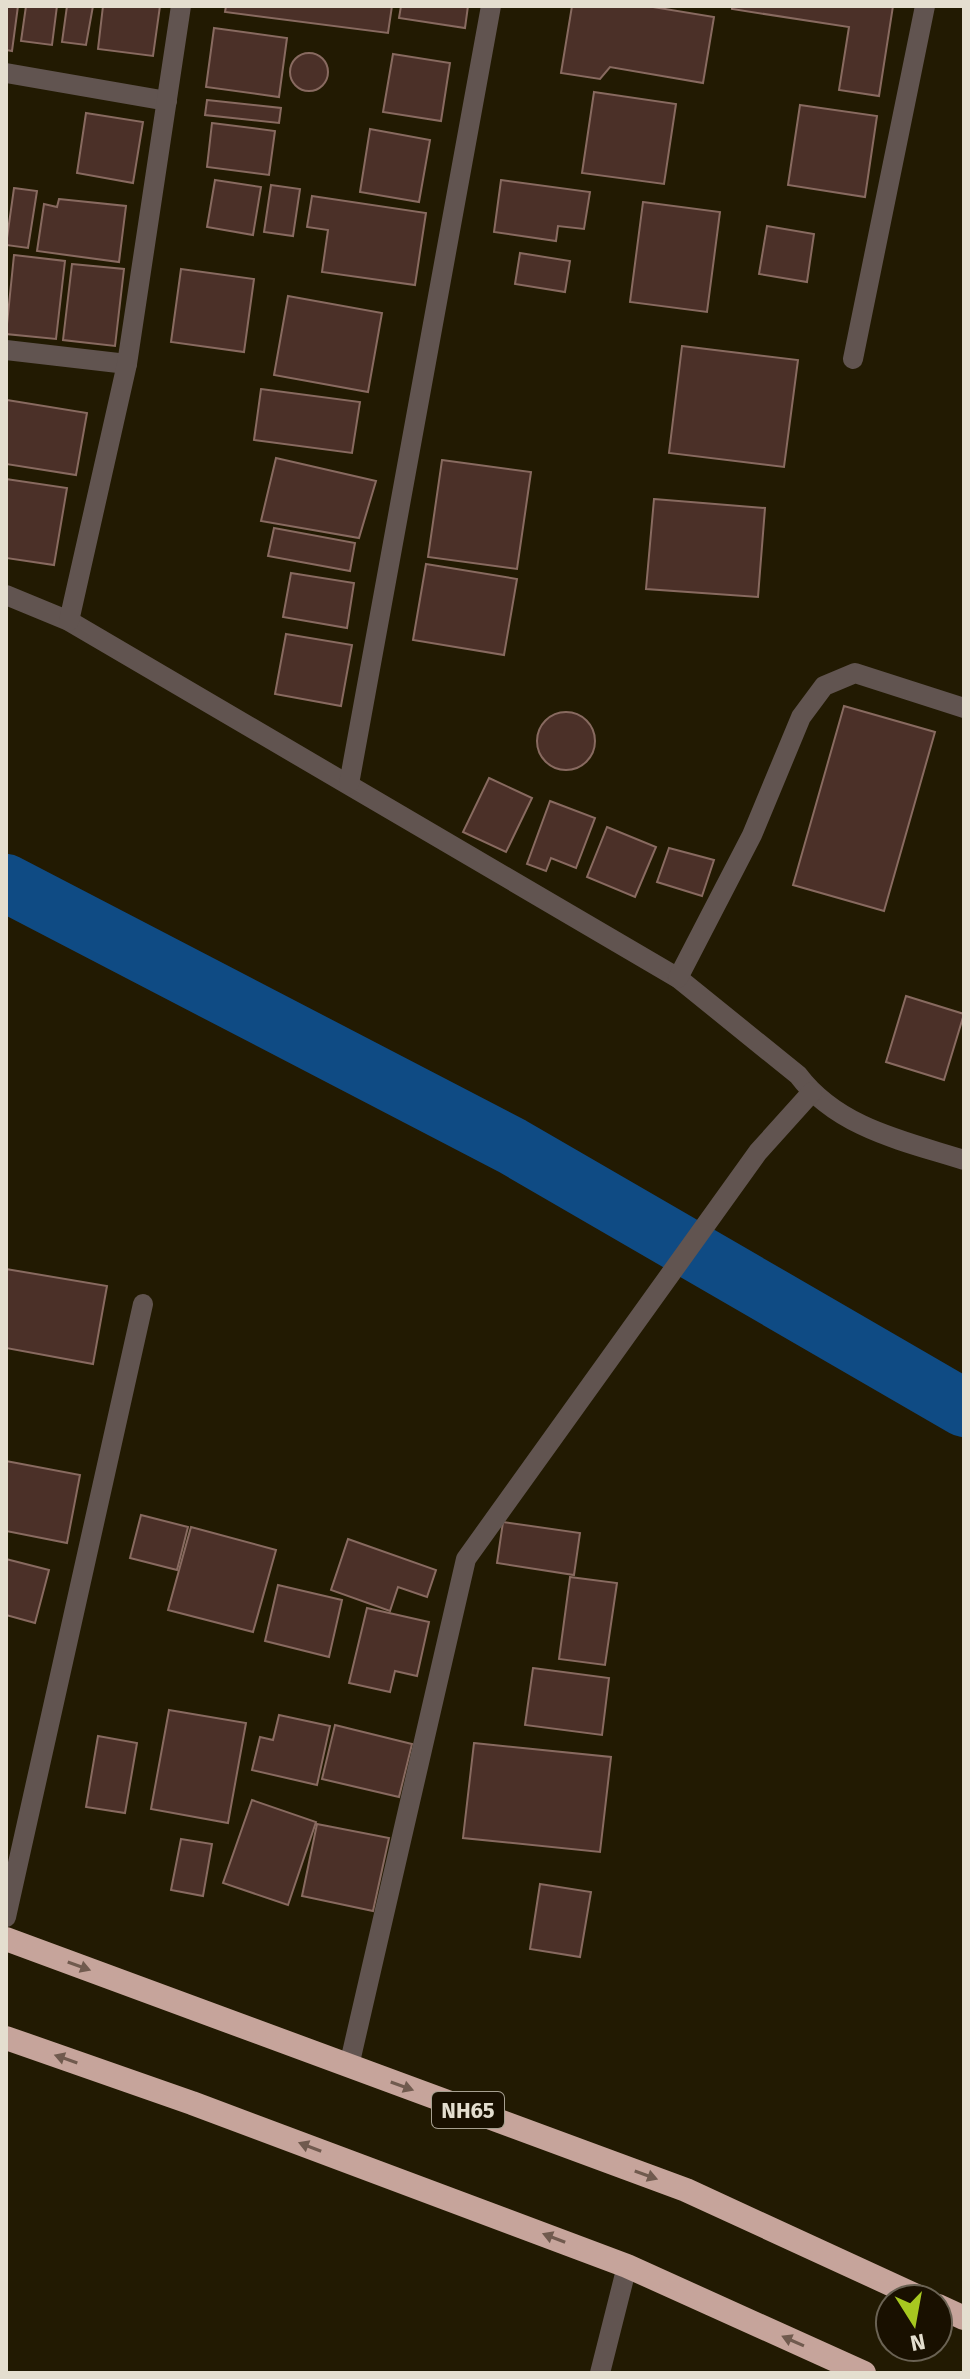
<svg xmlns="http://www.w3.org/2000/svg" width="970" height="2379" viewBox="0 0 970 2379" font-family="'Fira Sans',sans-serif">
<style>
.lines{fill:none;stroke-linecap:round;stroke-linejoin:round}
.canal{stroke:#0f4b84;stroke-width:58}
.building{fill:#4b3028;stroke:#886a60;stroke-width:2}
.minor{stroke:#615450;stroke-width:20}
.highway{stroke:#c6a49b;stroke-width:24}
.oneway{fill:#705a4e}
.labels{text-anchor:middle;stroke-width:8;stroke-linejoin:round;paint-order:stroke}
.shield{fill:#191000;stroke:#a7a091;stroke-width:2}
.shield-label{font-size:22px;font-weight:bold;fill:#e4decf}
</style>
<rect width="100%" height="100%" fill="#221a02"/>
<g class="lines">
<polyline class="canal" points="6,883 512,1146 964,1408"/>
</g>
<g class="building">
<polygon points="6,6 18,6 12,51 6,50"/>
<polygon points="26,6 57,6 52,45 21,41"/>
<polygon points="67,6 93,6 86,45 62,42"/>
<polygon points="103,6 160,6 153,56 98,49"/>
<polygon points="226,6 392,6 388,33 225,12"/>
<polygon points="401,6 468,6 465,28 399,18"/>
<polygon points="572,6 647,6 714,17 703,83 610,67 600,79 561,73"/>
<polygon points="732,6 893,6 879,96 839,90 849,27 732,9"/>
<polygon points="214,28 287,38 279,97 206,87"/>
<circle cx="309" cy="72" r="19"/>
<polygon points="393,54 450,63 441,121 383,112"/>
<polygon points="594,92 676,104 664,184 582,173"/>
<polygon points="207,100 281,108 279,123 205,115"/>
<polygon points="800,105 877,116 865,197 788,185"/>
<polygon points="86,113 143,122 133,183 77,173"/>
<polygon points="212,123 275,131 269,175 207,167"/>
<polygon points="370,129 430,140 419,202 360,192"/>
<polygon points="215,180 261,187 253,235 207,227"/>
<polygon points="501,180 590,192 584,229 558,226 556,241 494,232"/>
<polygon points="271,185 300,189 293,236 264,232"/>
<polygon points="14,188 37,191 28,248 6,245"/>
<polygon points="312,196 426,213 415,285 322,272 328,230 307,227"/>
<polygon points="59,199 126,206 119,262 37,251 44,204 57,207"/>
<polygon points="643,202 720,212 707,312 630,302"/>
<polygon points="767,226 814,234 807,282 759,274"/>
<polygon points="520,253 570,261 565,292 515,284"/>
<polygon points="14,255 65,261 56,339 6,334"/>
<polygon points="72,264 124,269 115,346 63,340"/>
<polygon points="181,269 254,279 244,352 171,342"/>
<polygon points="288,296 382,313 368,392 274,375"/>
<polygon points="682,346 798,360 784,467 669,453"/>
<polygon points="261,389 360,402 352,453 254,440"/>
<polygon points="7,400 87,413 76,475 6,464"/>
<polygon points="276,458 376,481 359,538 261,521"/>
<polygon points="442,460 531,472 517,569 428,557"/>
<polygon points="6,479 67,488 54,565 6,558"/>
<polygon points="654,499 765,508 758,597 646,589"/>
<polygon points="274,528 355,543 350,571 268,556"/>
<polygon points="426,564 517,579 504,655 413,640"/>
<polygon points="291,573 354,583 347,628 283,617"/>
<polygon points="286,634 352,645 341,706 275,694"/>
<polygon points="844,706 935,732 884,911 793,885"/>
<circle cx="566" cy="741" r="29"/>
<polygon points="489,778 532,798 506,852 463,832"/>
<polygon points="550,801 595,818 576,868 551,858 546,871 527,864"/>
<polygon points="607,827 656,847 635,897 587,877"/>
<polygon points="669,848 714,860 702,896 657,882"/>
<polygon points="906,996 964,1014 944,1080 886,1062"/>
<polygon points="6,1269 107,1286 93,1364 6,1348"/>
<polygon points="6,1461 80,1475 67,1543 6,1531"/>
<polygon points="141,1515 188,1527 177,1570 130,1558"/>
<polygon points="503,1522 580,1533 574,1575 497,1563"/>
<polygon points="191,1527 276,1550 253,1632 168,1610"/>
<polygon points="348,1539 436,1570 427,1597 398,1587 390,1611 331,1590"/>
<polygon points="6,1559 49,1570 35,1623 6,1615"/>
<polygon points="570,1577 617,1583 605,1665 559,1659"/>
<polygon points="278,1585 342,1600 329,1657 265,1641"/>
<polygon points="367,1608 429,1622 417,1676 395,1671 390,1692 349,1683"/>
<polygon points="533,1668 609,1678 602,1735 525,1725"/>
<polygon points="169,1710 246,1723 228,1823 151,1809"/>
<polygon points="279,1715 330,1726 317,1785 252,1770 260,1737 273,1740"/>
<polygon points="335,1725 412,1744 399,1797 322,1779"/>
<polygon points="98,1736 137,1743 125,1813 86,1807"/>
<polygon points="474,1743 611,1757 600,1852 463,1838"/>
<polygon points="252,1800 316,1822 288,1905 223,1883"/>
<polygon points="317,1824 389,1838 373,1911 302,1896"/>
<polygon points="181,1839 212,1844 203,1896 171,1890"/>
<polygon points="540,1884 591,1892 580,1957 530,1949"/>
</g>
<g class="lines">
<g class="minor">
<polyline points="6,73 167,101"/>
<polyline points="6,350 127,364"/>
<polyline points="853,359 925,6"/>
<path d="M 6,595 L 69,621 L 678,978 L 798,1075 C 838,1128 904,1141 964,1160"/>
<polyline points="69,621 127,364 181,6"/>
<polyline points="349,784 491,6"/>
<polyline points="678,978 752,835 801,717 824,686 855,673 964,708"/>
<polyline points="6,1917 143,1304"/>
<polyline points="349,2066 466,1559 758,1152 812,1092"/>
<polyline points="600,2373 627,2266"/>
</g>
<g class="highway">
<polyline points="6,1939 686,2190 923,2299"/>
<polyline points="6,2038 192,2103 627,2266 864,2373"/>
<polyline points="938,2306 964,2318"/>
</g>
</g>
<defs><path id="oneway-solid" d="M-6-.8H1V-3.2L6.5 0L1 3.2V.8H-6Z" transform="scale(2)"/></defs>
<g class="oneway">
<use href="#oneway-solid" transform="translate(79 1966) rotate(20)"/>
<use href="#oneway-solid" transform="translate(66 2059) rotate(-161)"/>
<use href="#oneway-solid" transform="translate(402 2086) rotate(20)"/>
<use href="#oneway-solid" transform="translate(310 2147) rotate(-159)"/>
<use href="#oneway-solid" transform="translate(646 2175) rotate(20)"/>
<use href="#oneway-solid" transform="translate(554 2238) rotate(-159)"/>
<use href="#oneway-solid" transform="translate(793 2341) rotate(-156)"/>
</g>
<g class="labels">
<rect class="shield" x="432" y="2092" width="72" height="36" rx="6"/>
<g class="shield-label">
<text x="468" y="2118">NH65</text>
</g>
</g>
<rect width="970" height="2379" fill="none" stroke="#e4decf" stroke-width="16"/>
<g transform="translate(914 2323) rotate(169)"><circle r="38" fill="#191000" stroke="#6a6253" stroke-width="2"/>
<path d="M0-6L14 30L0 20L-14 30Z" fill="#a7c820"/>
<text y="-12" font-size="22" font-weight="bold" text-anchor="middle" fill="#e4decf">N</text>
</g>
</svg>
